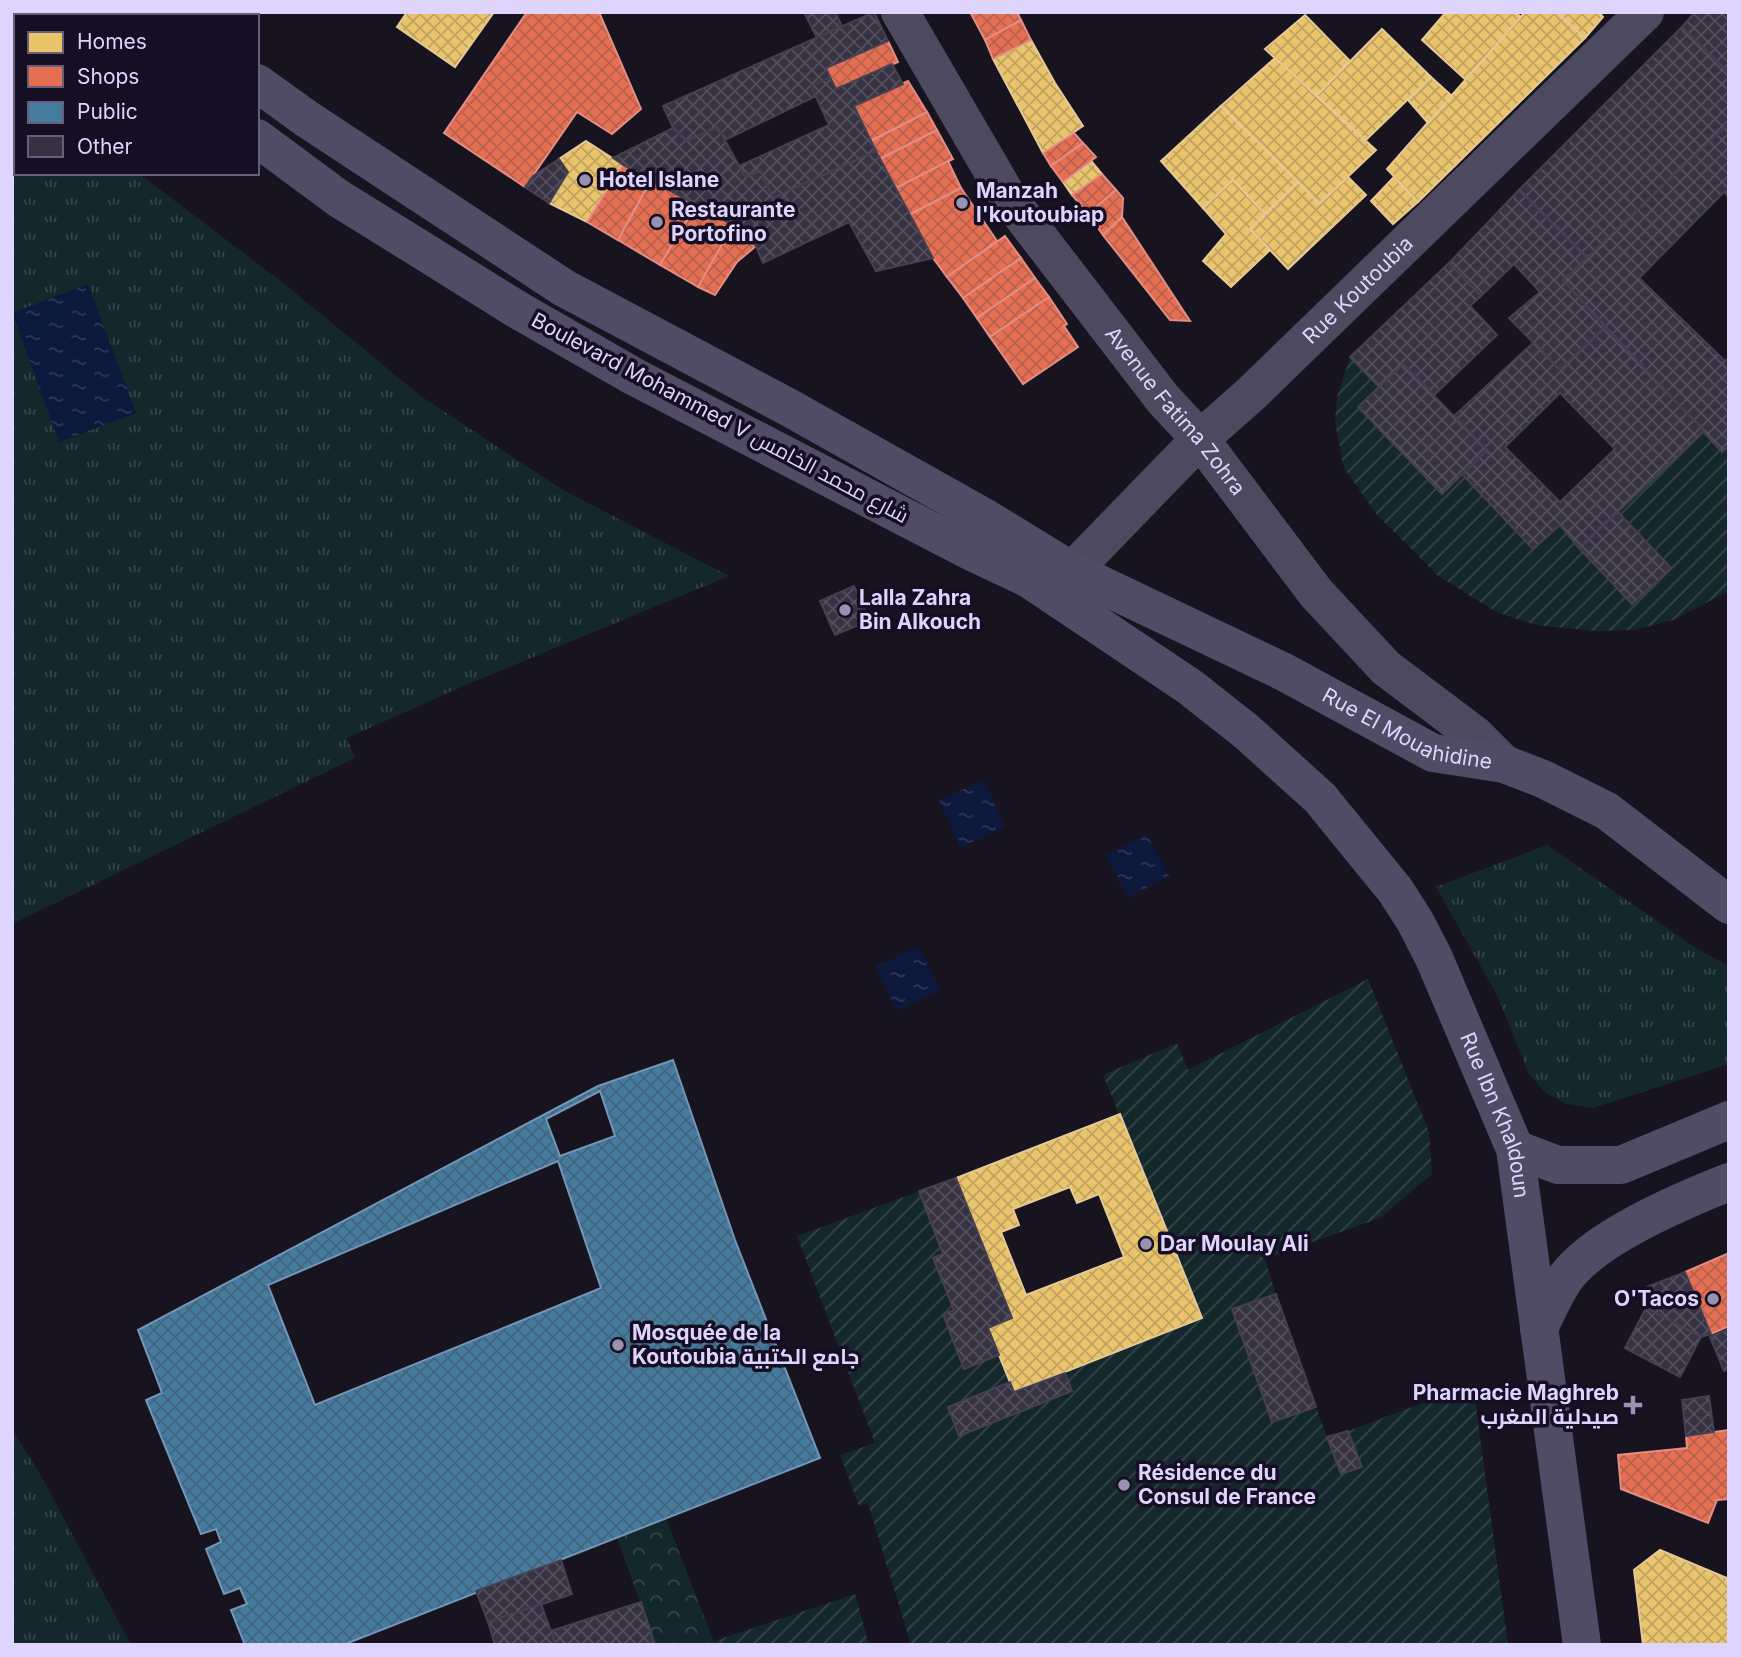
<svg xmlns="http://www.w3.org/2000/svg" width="1741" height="1657" viewBox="0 0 1741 1657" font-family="Inter,Cairo,sans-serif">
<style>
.forest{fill:url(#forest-crowns)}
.park{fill:url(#park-tufts)}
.garden{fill:url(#garden-furrows)}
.water{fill:url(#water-ripples)}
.homes{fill:url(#homes-cross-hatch);stroke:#e6c996;stroke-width:2;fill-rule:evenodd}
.shops{fill:url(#shops-cross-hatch);stroke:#e48d85;stroke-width:2}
.public{fill:url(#public-cross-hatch);stroke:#7396ba;stroke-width:2;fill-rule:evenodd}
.building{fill:url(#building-cross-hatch);stroke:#453f52;stroke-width:2;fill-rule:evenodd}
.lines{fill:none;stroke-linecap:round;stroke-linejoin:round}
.minor{stroke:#4d4a60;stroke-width:38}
.tertiary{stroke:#4d4a60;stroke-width:38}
.secondary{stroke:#514c66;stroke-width:38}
.poi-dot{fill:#9891af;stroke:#160f24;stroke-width:2.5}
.labels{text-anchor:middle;stroke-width:7;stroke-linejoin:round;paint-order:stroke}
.poi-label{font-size:21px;font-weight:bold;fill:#ded4fd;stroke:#160f24;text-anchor:start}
.street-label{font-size:21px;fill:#ded4fd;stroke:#160f24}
</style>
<defs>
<pattern id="forest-crowns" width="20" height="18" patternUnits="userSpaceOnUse" patternTransform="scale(1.75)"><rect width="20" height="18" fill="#14282b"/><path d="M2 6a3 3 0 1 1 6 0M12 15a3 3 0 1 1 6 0" fill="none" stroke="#36464b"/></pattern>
<pattern id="park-tufts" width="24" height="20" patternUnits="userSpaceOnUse" patternTransform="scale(1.75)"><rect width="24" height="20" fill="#14282b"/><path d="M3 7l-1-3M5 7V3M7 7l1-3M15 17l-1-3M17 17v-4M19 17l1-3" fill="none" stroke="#36464b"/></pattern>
<pattern id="garden-furrows" width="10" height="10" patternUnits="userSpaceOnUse" patternTransform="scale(1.75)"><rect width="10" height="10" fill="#14282b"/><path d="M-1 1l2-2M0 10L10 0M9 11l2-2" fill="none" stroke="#36464b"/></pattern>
<pattern id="water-ripples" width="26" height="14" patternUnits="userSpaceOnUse" patternTransform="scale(1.75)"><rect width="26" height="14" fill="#0d183d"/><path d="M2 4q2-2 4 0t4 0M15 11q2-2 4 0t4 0" fill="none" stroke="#30395a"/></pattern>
<pattern id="homes-cross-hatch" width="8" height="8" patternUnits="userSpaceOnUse" patternTransform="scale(1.75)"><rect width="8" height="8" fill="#e9c46a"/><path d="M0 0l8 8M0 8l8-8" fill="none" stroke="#c0a362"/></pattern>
<pattern id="shops-cross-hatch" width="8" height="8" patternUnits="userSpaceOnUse" patternTransform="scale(1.75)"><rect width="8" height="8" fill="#e76f51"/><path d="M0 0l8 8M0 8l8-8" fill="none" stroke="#b66150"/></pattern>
<pattern id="public-cross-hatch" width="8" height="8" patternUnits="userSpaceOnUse" patternTransform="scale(1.75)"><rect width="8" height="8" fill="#457b9d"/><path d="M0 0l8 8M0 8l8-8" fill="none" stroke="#44637d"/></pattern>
<pattern id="building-cross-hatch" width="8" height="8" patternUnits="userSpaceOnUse" patternTransform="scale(1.75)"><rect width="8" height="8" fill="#373241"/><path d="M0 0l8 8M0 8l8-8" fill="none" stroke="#544f5d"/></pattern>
</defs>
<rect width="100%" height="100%" fill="#17141f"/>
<polygon class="forest" points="666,1518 715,1645 655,1645 617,1537"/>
<g class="park">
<polygon points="12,70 16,73 16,173 138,173 282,282 422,397 563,490 729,576 466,685 347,738 355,758 12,924"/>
<polygon points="1547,845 1696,948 1729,966 1729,1064 1593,1108 1567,1104 1546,1093 1529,1074 1497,995 1436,887"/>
<polygon points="12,1429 44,1481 131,1645 12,1645"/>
</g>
<g class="garden">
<polygon points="1350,357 1379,387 1359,408 1442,493 1462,474 1533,549 1560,525 1632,604 1671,568 1618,512 1704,431 1722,452 1729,446 1729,591 1673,620 1634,630 1595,631 1536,625 1496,612 1437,575 1377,515 1344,468 1335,423 1337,397"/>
<polygon points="1368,979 1429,1132 1432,1174 1380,1218 1265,1259 1276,1294 1232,1310 1272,1422 1316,1407 1341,1474 1362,1467 1348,1431 1473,1384 1508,1645 911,1645 868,1503 859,1506 840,1455 875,1443 797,1236 956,1178 1012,1318 988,1328 1014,1392 1202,1318 1103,1075 1177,1043 1188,1070"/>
<polygon points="855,1594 869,1645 715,1645 714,1641"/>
</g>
<g class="water">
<polygon points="88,284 136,413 59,442 12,313"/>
<polygon points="984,780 1005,827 960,848 939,800"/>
<polygon points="1147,834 1169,876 1128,898 1106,855"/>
<polygon points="918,946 940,990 897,1011 875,967"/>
</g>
<g class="homes">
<polygon points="407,12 494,12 455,67 397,27"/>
<polygon points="1446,12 1515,12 1521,17 1466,80 1422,40"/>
<polygon points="1525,12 1556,12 1585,38 1418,202 1387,169"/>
<polygon points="1556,12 1599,12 1603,17 1585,38"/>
<polygon points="1305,15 1350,61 1316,96 1265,49"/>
<polygon points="1382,29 1431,77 1366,140 1316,96"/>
<polygon points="1031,40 1055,83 1083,126 1043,153 993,59"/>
<polygon points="1275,58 1376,150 1319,204 1221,106"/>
<polygon points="1431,77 1452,96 1428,123 1408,100"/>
<polygon points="1221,106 1298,182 1265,214 1233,180 1203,208 1161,161"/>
<polygon points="586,141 623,165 587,222 549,203 568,172 559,159"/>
<polygon points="1092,162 1102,174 1072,195 1063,182"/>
<polygon points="1348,177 1366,195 1288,269 1250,229 1298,182 1319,204"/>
<polygon points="1394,177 1418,202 1393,224 1371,201"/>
<polygon points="1233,180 1265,214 1250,229 1270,250 1231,287 1203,261 1226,234 1203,208"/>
<path d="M 1120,1114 L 1202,1318 L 1014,1392 L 988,1328 L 1012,1318 L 956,1178 ZM 1070,1187 L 1077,1203 L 1099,1194 L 1124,1257 L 1026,1295 L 1001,1232 L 1019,1225 L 1013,1209 Z"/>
<polygon points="1660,1550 1729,1579 1729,1645 1643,1645 1634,1570"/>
</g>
<g class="shops">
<polygon points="527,12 599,12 641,109 612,134 577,112 525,187 444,133"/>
<polygon points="970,12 1017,12 1021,20 985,40"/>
<polygon points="1021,20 1031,40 993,59 985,40"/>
<polygon points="888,41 898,62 836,89 826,68"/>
<polygon points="908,81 927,112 871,141 854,106"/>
<polygon points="927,112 937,130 880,159 871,141"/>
<polygon points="937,130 953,159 896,188 880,159"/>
<polygon points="1074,133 1083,143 1051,166 1043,153"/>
<polygon points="1083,143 1096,157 1063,182 1051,166"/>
<polygon points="948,161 961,188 909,215 896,188"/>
<polygon points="623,165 651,180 618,240 587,222"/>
<polygon points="1102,174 1116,190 1088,214 1072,195"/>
<polygon points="651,180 696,205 660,265 618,240"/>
<polygon points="961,188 997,241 947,277 933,258 909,215"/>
<polygon points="1116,190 1123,198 1122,217 1103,235 1088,214"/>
<polygon points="696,205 733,225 698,287 660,265"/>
<polygon points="1122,217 1190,321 1170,320 1103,235"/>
<polygon points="733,225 751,235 756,246 737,262 715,295 698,287"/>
<polygon points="1005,236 1021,258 963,298 947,277"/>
<polygon points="1021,258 1035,278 977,318 963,298"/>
<polygon points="1035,278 1049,297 990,337 977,318"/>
<polygon points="1049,297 1067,324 1064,326 1078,347 1023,384 990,337"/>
<polygon points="1729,1253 1729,1326 1711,1334 1685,1272"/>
<polygon points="1729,1430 1729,1499 1717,1500 1708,1523 1621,1489 1618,1455 1687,1448 1686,1436"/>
</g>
<path class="public" d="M 673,1060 L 735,1240 L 820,1458 L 343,1645 L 245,1645 L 231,1610 L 247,1604 L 240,1588 L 224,1594 L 206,1549 L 221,1542 L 216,1529 L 201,1534 L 146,1400 L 162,1393 L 138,1330 L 598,1086 ZM 600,1091 L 615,1136 L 560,1156 L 546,1119 ZM 558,1161 L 601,1288 L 315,1405 L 268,1285 Z"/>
<g class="building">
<polygon points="804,12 835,12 842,26 817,38"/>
<polygon points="874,12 888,41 826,68 830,77 811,86 816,96 725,140 718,127 686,141 673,128 663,106"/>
<polygon points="1695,12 1729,12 1729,73 1682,27"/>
<polygon points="1682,27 1729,73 1729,123 1587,258 1519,190"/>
<polygon points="892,64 903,84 854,106 876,151 773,198 760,171 745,177 739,166 829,125 811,86 830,77 836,89"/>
<polygon points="1729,123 1729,197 1724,192 1639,278 1725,361 1729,358 1729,446 1722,452 1563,280"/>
<polygon points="718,127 745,177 760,171 773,198 876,151 933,258 876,271 849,222 763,263 751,235 623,165 613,158 673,128 686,141"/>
<polygon points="559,159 568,172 549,203 525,187 533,176"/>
<polygon points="1519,190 1587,258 1563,280 1605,327 1560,370 1509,318 1540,292 1514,264 1481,296 1449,263"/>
<polygon points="1449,263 1481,296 1470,306 1497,335 1434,395 1403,364 1379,387 1350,357"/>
<path d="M 1605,327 L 1704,431 L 1579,548 L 1560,525 L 1533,549 L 1462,474 L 1487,450 L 1454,416 L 1534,342 L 1560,370 ZM 1560,393 L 1615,449 L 1560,502 L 1505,447 Z"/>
<polygon points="1403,364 1487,450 1442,494 1358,407"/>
<polygon points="1618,512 1671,568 1632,604 1579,548"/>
<polygon points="854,586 870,620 835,635 820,601"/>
<polygon points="956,1178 1012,1318 988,1328 999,1355 964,1369 943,1314 954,1310 933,1258 943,1254 919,1191"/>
<polygon points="1685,1272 1711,1334 1701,1337 1646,1308 1639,1290"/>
<polygon points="1276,1294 1316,1407 1272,1422 1232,1309"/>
<polygon points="1646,1308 1701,1337 1680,1377 1625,1348"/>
<polygon points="1729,1329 1729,1369 1724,1371 1710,1337"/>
<polygon points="1065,1373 1072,1391 959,1436 948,1407 1010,1382 1014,1392"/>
<polygon points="1709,1396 1714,1432 1686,1436 1682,1400"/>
<polygon points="1348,1431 1362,1467 1341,1474 1327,1437"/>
<polygon points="561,1560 572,1594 488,1622 476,1591"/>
<polygon points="641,1602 655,1645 556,1645 551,1631"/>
<polygon points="541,1604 556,1645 495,1645 488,1622"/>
</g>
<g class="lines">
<path class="minor" id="s1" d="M 1072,571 L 1200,439 L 1251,394 L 1645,12"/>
<path class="tertiary" id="s2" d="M 900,12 L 1007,196 L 1163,399 L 1200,439 L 1316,593 L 1386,668 L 1475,735 L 1504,764"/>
<g class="secondary">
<polyline points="91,12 96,16"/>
<polyline points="161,12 166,16"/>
<path id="s3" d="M 257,83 L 307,119 L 564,288 L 788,407 L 984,517 L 1072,571 L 1284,672 L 1433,753 L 1504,764 L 1543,779 L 1607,811 L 1729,905"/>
<path id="s4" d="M 257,138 L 338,198 L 518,310 L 633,376 L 966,549 L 1029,579 L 1190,687 L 1247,732 L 1320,798 L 1395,890 L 1415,921 L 1434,958 L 1515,1149 L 1582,1645"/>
<polyline points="1515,1149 1558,1165 1621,1165 1729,1120"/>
<path d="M 1539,1328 C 1547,1312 1554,1295 1564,1280 C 1593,1238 1681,1201 1729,1182"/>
</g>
</g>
<g class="poi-dot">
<circle cx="585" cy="180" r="7"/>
<circle cx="962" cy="203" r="7"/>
<circle cx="657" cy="222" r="7"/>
<circle cx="845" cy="610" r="7"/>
<circle cx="1146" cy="1244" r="7"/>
<circle cx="1713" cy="1299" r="7"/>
<circle cx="618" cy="1345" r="7"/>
<path d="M1629.5 1394.5h7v7h7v7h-7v7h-7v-7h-7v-7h7z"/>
<circle cx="1124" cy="1485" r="7"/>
</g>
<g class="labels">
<g class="poi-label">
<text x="599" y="187">Hotel Islane</text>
<text x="976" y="198">Manzah<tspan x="976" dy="24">l'koutoubiap</tspan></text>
<text x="671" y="217">Restaurante<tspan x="671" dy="24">Portofino</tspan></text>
<text x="859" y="605">Lalla Zahra<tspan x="859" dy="24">Bin Alkouch</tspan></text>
<text x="1160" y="1251">Dar Moulay Ali</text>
<text x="1699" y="1306" text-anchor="end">O'Tacos</text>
<text x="632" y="1340">Mosquée de la<tspan x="632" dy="24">Koutoubia جامع الكتبية</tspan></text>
<text x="1619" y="1400" text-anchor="end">Pharmacie Maghreb<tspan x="1619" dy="24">صيدلية المغرب</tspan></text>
<text x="1138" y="1480">Résidence du<tspan x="1138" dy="24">Consul de France</tspan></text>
</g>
<g class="street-label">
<text dy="7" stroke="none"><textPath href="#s1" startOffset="401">Rue Koutoubia</textPath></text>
<text dy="7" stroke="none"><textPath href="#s2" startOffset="486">Avenue Fatima Zohra</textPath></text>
<text transform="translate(720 418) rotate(28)" y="7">Boulevard Mohammed V شارع محمد الخامس</text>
<text dy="7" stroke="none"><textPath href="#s3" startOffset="1323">Rue El Mouahidine</textPath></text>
<text dy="7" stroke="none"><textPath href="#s4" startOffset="1622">Rue Ibn Khaldoun</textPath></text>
</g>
</g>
<rect width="1741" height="1657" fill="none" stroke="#ded4fd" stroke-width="28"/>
<rect x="14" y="14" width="245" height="161" fill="#160f24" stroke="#665e7b" stroke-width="2"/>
<rect x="28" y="32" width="35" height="21" fill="#e9c46a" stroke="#665e7b" stroke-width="2"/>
<text x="77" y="49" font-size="21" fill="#ded4fd">Homes</text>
<rect x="28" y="66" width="35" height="21" fill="#e76f51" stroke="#665e7b" stroke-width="2"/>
<text x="77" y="84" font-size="21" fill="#ded4fd">Shops</text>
<rect x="28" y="102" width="35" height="21" fill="#457b9d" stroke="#665e7b" stroke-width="2"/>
<text x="77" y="119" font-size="21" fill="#ded4fd">Public</text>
<rect x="28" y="136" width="35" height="21" fill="#373241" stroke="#665e7b" stroke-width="2"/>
<text x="77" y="154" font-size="21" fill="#ded4fd">Other</text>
</svg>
